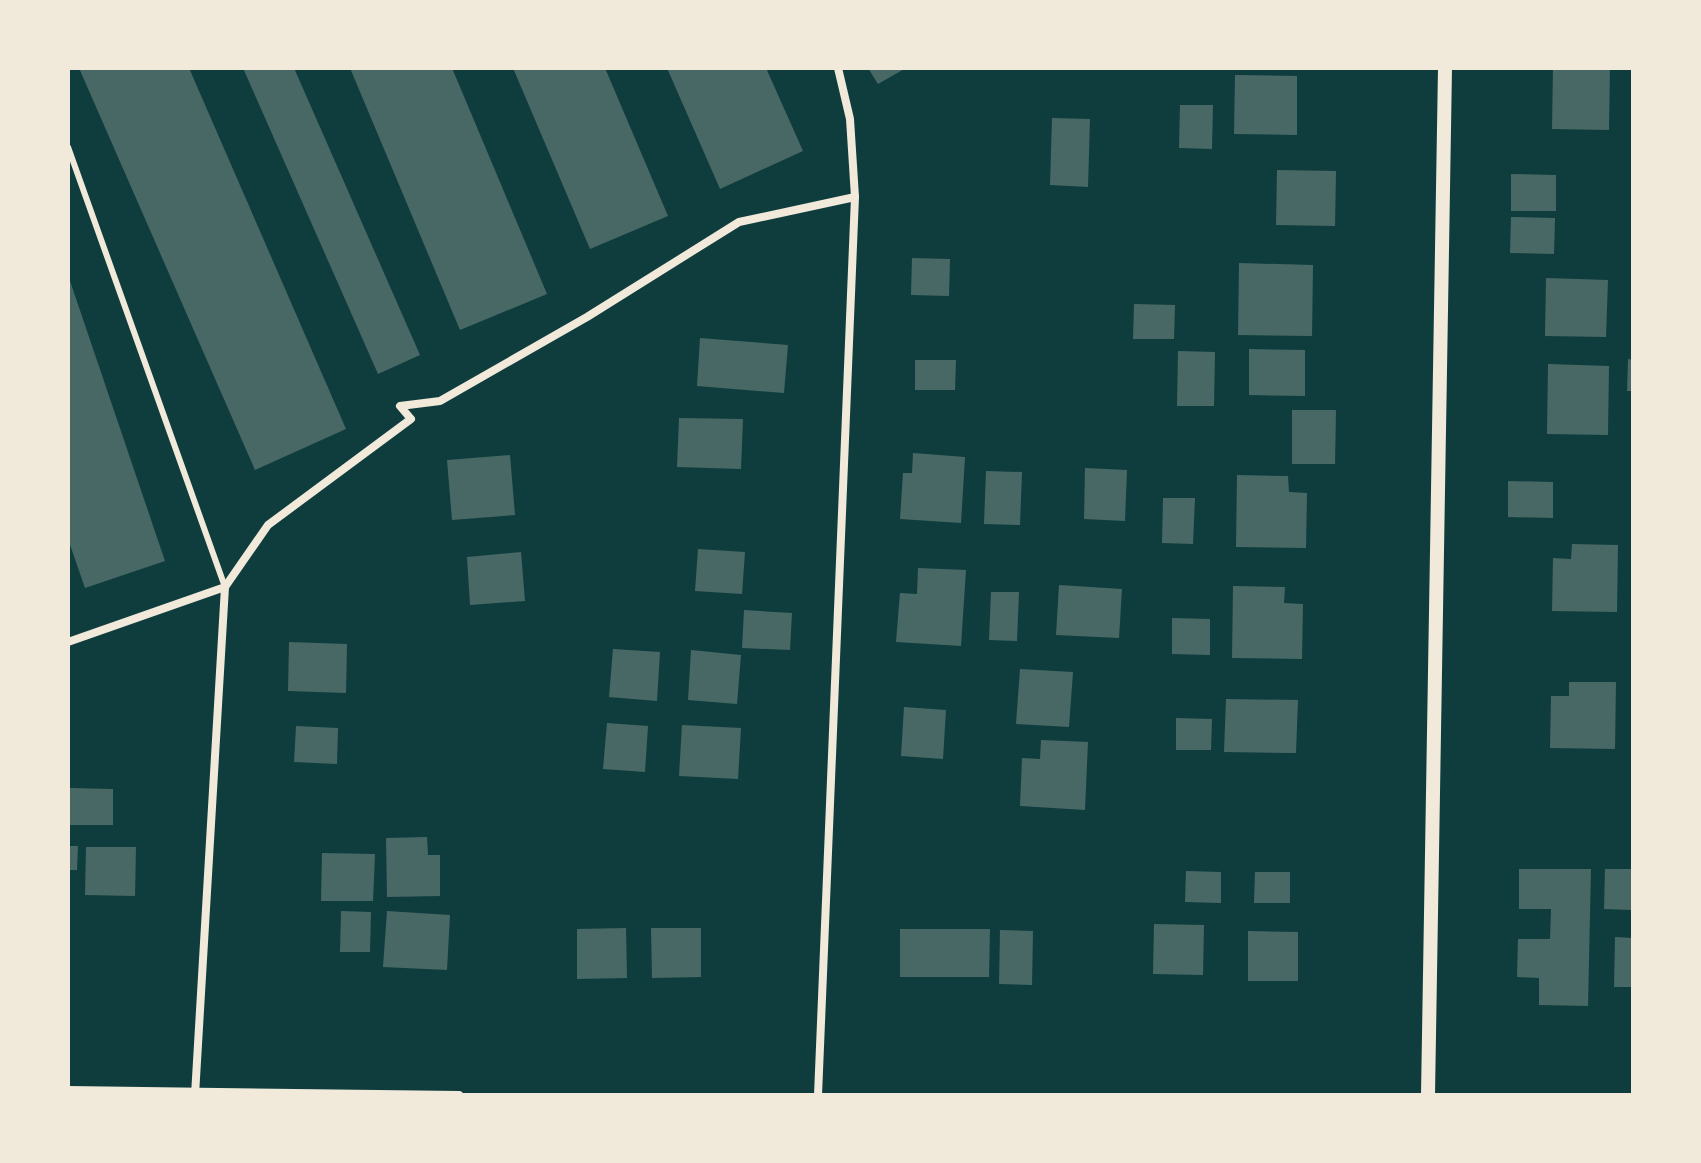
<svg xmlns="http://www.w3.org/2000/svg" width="1701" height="1163" viewBox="0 0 1701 1163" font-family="Montserrat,sans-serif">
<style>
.building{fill:#486865}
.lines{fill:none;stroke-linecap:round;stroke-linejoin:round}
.service{stroke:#f1e9da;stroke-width:6}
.minor{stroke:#f1e9da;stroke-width:8}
.tertiary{stroke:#f1e9da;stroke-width:14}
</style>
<rect width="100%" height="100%" fill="#0f3d3e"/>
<g class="building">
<polygon points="79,68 189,68 346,429 255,470"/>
<polygon points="243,68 294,68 420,355 378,374"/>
<polygon points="350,68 452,68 547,294 460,330"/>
<polygon points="513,68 605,68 668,216 590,249"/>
<polygon points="667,68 766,68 803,151 720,189"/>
<polygon points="868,68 906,68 878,84"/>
<polygon points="1553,68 1610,68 1609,130 1552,129"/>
<polygon points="1235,75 1297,76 1297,135 1234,134"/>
<polygon points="1180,105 1213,105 1212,149 1179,148"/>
<polygon points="1052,118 1090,119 1088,187 1050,185"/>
<polygon points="1277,170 1336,171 1335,226 1276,225"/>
<polygon points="1511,174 1556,175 1556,211 1511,211"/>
<polygon points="1511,217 1555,218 1554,254 1510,253"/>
<polygon points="912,258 950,259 949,296 911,295"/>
<polygon points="1239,263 1313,265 1312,336 1238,335"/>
<polygon points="69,278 165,561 85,588 68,539"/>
<polygon points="1546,278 1608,280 1606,337 1545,336"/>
<polygon points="1134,304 1175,305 1174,339 1133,339"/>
<polygon points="700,338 788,345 784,393 697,386"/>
<polygon points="1249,349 1305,350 1305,396 1249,395"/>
<polygon points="1178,351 1215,352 1214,406 1177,406"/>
<polygon points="1628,359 1633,360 1633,391 1627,391"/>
<polygon points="915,360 956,360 955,390 915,390"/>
<polygon points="1548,364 1609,366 1608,435 1547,434"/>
<polygon points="1292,410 1336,410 1335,464 1292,464"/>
<polygon points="679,418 743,419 741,469 677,467"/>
<polygon points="913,453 965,457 961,523 900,519 903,473 912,473"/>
<polygon points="510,455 515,515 452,520 447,460"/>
<polygon points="1085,468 1127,470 1125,521 1084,519"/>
<polygon points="986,471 1022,472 1020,525 984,524"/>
<polygon points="1237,475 1288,476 1289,492 1307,493 1306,548 1236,547"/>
<polygon points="1508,481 1553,482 1553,518 1508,517"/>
<polygon points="1163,498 1195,498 1193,544 1162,543"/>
<polygon points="1572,544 1618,545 1617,612 1552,611 1553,558 1571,559"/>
<polygon points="698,549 745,552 742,594 695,591"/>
<polygon points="521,552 525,601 470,605 467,557"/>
<polygon points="918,568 966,570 961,646 896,642 900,593 917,594"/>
<polygon points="1059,585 1122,589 1119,638 1056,635"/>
<polygon points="1233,586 1285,587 1284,603 1303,604 1302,659 1232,658"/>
<polygon points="991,592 1019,592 1017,641 989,640"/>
<polygon points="744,610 792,613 790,650 742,648"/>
<polygon points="1172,618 1210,619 1210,655 1172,654"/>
<polygon points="289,642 347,644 346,693 288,691"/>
<polygon points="613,649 660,652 657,701 609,697"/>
<polygon points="691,650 741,655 737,704 688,700"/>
<polygon points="1020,669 1073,672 1069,727 1016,724"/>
<polygon points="1569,682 1616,682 1615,749 1550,748 1551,696 1569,696"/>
<polygon points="1226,699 1298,700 1296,753 1224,752"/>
<polygon points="904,707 946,710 943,759 901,756"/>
<polygon points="1176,718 1212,719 1211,750 1176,750"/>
<polygon points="607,723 648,726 645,772 603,769"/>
<polygon points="682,725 741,728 738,779 679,776"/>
<polygon points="296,726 338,728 337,764 294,762"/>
<polygon points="1041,740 1088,742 1085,810 1020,806 1022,758 1040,759"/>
<polygon points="70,788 113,789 113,825 70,825"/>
<polygon points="427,837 428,855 440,855 440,896 387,897 386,838"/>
<polygon points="68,846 78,846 77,870 68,870"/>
<polygon points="86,847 136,847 135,896 85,895"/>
<polygon points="322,853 375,854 373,901 321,901"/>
<polygon points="1519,869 1591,869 1588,1006 1539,1005 1539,978 1517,977 1518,939 1550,939 1551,909 1519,909"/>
<polygon points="1605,869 1632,869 1631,910 1604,909"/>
<polygon points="1186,871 1221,872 1221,903 1185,902"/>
<polygon points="1255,872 1290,872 1290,903 1254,903"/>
<polygon points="341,911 371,912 370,952 340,952"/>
<polygon points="387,911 450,915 447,970 383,967"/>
<polygon points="1154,924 1204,925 1203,975 1153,974"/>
<polygon points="626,928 627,978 577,979 577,929"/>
<polygon points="651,928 701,928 701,977 652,978"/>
<polygon points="900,929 990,929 989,977 900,977"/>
<polygon points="1000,930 1033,931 1032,985 999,984"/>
<polygon points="1248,931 1298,932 1298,981 1248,981"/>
<polygon points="1615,937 1633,938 1633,987 1614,987"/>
</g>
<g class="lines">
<polyline class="service" points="68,147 225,587"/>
<g class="minor">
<polyline points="68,642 225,587 268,525 411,419 400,406 440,401 587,317 739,222 855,197 850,119 838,68"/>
<polyline points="68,1090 459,1095"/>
<polyline points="195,1095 225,587"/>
<polyline points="818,1095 855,197"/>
</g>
<polyline class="tertiary" points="1428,1095 1445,68"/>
</g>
<rect width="1701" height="1163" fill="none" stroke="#f1e9da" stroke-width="140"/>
</svg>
